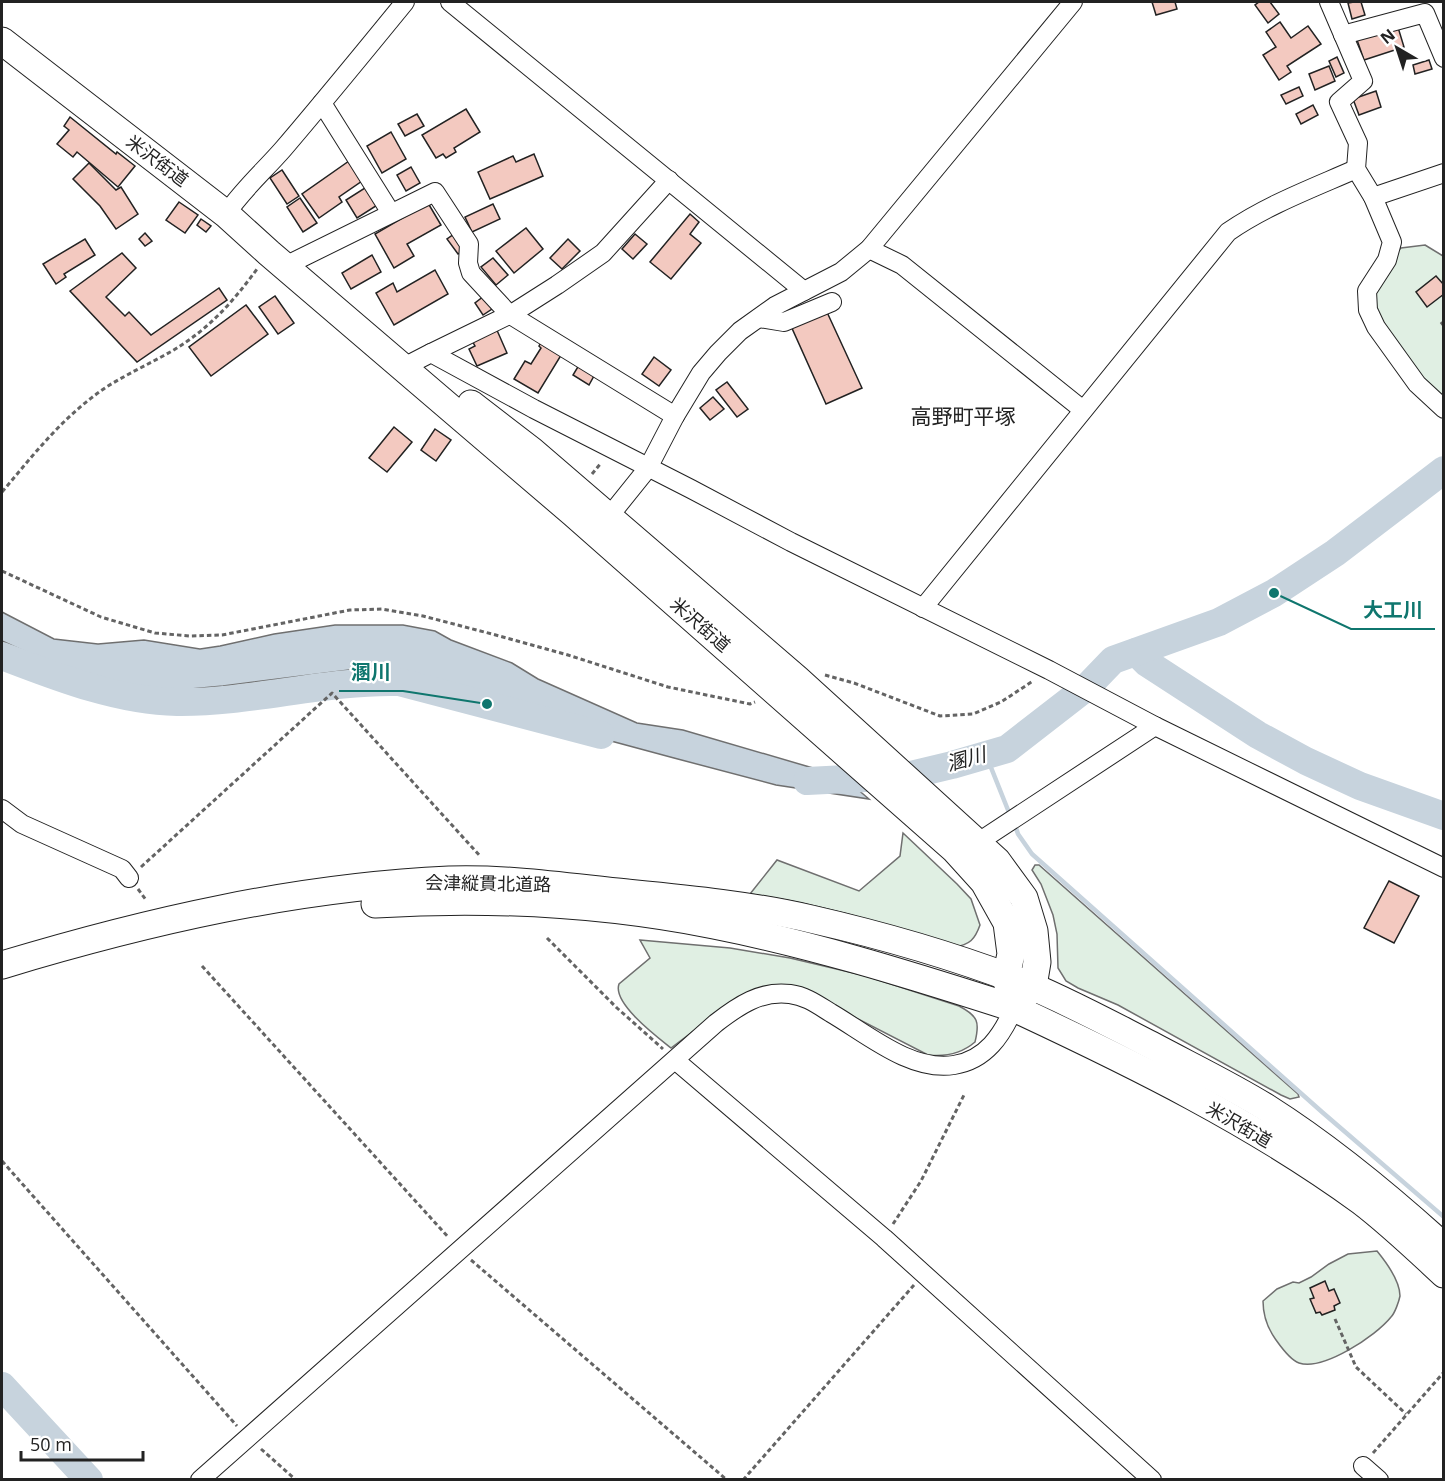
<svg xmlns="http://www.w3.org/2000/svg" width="1445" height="1481" viewBox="0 0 1445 1481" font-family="'Open Sans','Noto Sans JP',sans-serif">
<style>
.green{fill:#e0efe3;stroke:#6f6f6f;stroke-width:1.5}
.water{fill:#c7d3dd;stroke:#6f6f6f;stroke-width:1.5}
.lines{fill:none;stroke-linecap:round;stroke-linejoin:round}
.stream{stroke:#c7d3dd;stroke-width:4.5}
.river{stroke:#c7d3dd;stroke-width:28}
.building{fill:#f3c9c0;stroke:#222;stroke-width:1.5}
.minor-casing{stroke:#222;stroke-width:20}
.highway-casing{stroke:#222;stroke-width:29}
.path{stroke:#646464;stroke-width:3;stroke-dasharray:4.5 3;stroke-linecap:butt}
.minor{stroke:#fff;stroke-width:18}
.highway{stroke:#fff;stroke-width:27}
.labels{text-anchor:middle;stroke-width:4.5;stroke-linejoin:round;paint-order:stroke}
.street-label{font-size:18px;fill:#222;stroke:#fff}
.water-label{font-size:20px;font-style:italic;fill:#222;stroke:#fff}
.quarter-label{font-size:21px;fill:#222;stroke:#fff}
.leader{fill:none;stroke:#0f766e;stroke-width:2}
.callout-dot{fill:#0f766e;stroke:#fff;stroke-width:2}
.callout-label{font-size:20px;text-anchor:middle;font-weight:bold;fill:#0f766e;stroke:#fff;stroke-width:4.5;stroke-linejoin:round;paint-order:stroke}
</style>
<rect width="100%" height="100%" fill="#fff"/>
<g class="green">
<polygon points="1425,245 1443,256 1443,397 1406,380 1371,314 1375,274 1401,248"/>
<path d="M 903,833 L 957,884 L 971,899 L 980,925 C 975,939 970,945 954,947 C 943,949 887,925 872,921 C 832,909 791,900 750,894 L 777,860 L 859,891 L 900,856 Z"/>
<polygon points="1035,865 1039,865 1298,1094 1299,1097 1290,1099 1281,1095 1118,1005 1078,988 1066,981 1058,968 1057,934 1053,915 1041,884 1032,870"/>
<path d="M 640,940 L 730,948 L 790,958 L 866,976 L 959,1006 C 978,1016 980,1022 975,1042 C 961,1054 946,1057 928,1055 L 798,988 L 711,1018 L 671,1048 C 657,1037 612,1003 619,984 L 650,958 Z"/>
<path d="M 1377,1251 C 1386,1262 1400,1281 1400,1296 C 1399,1301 1395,1313 1391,1317 C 1376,1336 1323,1371 1299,1363 C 1290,1360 1281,1347 1276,1340 C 1268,1329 1263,1315 1263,1301 L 1277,1289 L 1293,1282 L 1299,1283 L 1311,1277 L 1329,1264 L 1348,1254 Z"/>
</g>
<polygon class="water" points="2,612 54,639 98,644 144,640 200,649 220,646 274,634 335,625 403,625 435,631 451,640 512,663 538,679 637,723 683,730 813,768 837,772 869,799 776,785 674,758 585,734 515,703 407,674 365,668 223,686 180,690 144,689 92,679 61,668 2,641"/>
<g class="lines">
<g class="stream">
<polyline points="986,755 1010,815"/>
<polyline points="1014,822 1018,834 1032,854 1322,1112 1444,1217"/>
</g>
<g class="river">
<polyline points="1136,652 1147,663 1258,735 1306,761 1360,786 1444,816"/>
<path d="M 2,656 C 57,677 117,701 177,702 C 252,703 325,680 399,682 L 601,735"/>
<polyline points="807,781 906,776 952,765 1007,749 1087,687 1113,660 1219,622 1274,593 1335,553 1444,470"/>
<polyline points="2,1386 89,1480"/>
</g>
</g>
<g class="building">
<polygon points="1152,2 1175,2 1177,9 1156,15"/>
<polygon points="1259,2 1270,2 1279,14 1268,23 1255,5"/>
<polygon points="1354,2 1361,2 1365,15 1352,19 1348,3"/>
<polygon points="1280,22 1291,38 1308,26 1321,44 1287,66 1291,72 1279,80 1263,55 1276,47 1266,32"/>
<polygon points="1397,24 1404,47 1364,60 1356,37"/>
<polygon points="1337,57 1344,73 1336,77 1329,61"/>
<polygon points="1429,60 1432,69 1415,74 1413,65"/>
<polygon points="1329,66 1335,81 1315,90 1309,74"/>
<polygon points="1299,87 1303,96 1286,104 1281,95"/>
<polygon points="1376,91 1381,107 1359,115 1353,99"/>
<polygon points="1313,105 1318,115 1301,124 1296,114"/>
<polygon points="466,109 480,132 454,148 456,152 446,158 443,154 436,158 422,135"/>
<polygon points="417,114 424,126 405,136 398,124"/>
<polygon points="70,117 116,154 117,152 135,166 118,187 77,152 73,157 57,144 69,130 64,126"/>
<polygon points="391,132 406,159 382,173 367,146"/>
<polygon points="534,154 543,176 490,199 478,172 513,156 516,162"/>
<polygon points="349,161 362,181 339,197 342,202 319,218 302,194"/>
<polygon points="89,163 116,190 121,187 138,214 116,229 100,206 73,179"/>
<polygon points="411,167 420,183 406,191 397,175"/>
<polygon points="282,170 299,196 287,204 270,178"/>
<polygon points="368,186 379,204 357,218 346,200"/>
<polygon points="300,198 317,223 303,232 287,207"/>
<polygon points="179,202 198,215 185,233 166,220"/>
<polygon points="428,203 441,225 407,244 414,256 394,268 375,234"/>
<polygon points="493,204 500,219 472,232 465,217"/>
<polygon points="690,214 699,222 690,234 701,243 671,279 650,262"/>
<polygon points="201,219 211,226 206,232 197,225"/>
<polygon points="526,228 543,249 514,273 496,251"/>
<polygon points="457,232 468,247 458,254 447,239"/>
<polygon points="145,233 152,241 145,246 139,239"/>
<polygon points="635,234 647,244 633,259 622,249"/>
<polygon points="85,239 95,255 64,274 66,277 56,284 43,264"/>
<polygon points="568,239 580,251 562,269 550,258"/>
<polygon points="122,253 136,268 106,297 125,316 129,312 151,335 219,288 227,300 137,362 70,291"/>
<polygon points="372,255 381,272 351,289 342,273"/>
<polygon points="493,258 508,275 496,285 481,267"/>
<polygon points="435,270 448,294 394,325 376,293 393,283 397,292"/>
<polygon points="1436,276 1444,285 1444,294 1427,307 1416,292"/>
<polygon points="275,296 294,323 278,334 259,307"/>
<polygon points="484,296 492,309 483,315 475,303"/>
<polygon points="246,305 268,334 211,376 189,347"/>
<polygon points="826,310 862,388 826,404 791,326"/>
<polygon points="496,328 507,353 477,366 469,349 475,346 471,339"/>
<polygon points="542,340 563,352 538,393 514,379 525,361 531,364 541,348 539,346"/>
<polygon points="654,357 671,370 659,386 642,374"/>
<polygon points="579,365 595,374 589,385 573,375"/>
<polygon points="727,382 748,409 737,417 716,390"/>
<polygon points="713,397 724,409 710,420 700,408"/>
<polygon points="394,427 412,442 387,472 369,458"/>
<polygon points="435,429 451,440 436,461 421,450"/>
<polygon points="1389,881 1419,896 1394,943 1364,928"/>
<polygon points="1325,1281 1329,1291 1334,1289 1340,1303 1334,1306 1335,1310 1322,1315 1320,1312 1316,1313 1310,1299 1314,1298 1310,1288"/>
</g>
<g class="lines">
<defs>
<g id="minor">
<polyline points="450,2 804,291"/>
<polyline points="1329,2 1363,81 1339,102 1358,143 1356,169 1373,197 1392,242 1387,260 1367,291 1368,310 1376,327 1417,384 1444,409"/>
<polyline points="1343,35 1425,13 1444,58"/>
<polyline points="322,103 391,213"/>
<polyline points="1373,197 1444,173"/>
<path d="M 226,214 C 243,189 265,170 284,148 C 325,100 365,51 405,2"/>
<polyline points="869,249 902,265 1083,410"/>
<polyline points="285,266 435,192 469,244 468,263 471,273 509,314 675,416"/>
<polyline points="759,318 784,322 832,302"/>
<polyline points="431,353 513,313 557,285 603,253 669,180"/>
<polyline points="402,368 431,353 534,409 691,489 791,542 1049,670 1155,726 1444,868"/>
<polyline points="603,524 648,468 675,416 701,373 718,353 740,331 775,306 841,272 869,249 1073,2"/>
<path d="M 923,608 L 1228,232 C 1267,205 1313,188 1356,169"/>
<polyline points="2,809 22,824 122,869 129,878"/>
<polyline points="977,843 1155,726"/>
<polyline points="675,1060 884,1238 1152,1480"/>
<polyline points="1363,1466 1379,1480"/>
<path d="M 200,1480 L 716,1023 C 738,1006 761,990 790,994 C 806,996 818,1005 831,1013 C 867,1034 911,1072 954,1065 C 986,1060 1002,1035 1014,1008"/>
</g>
<g id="highway">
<polyline points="2,41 226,214 269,253 573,513 955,850 984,882 1007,923 1011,954 1006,977 1010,993"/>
<polyline points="471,404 532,451 797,679 997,861 1024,898 1034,931 1037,962 1034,980 1032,987 1022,999"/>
<path d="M 375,904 C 488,897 603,903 714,925 C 810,944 904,973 998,1003 L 1014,1008 C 1134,1064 1254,1123 1361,1201 C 1390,1223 1417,1249 1444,1274"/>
<path d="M 2,965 C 148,921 296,887 449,880 C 509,878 568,887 627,893 C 688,899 751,905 811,919 C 881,935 951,955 1019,981 C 1064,999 1108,1023 1151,1045 C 1190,1066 1230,1085 1267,1108 C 1330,1148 1389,1197 1444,1247"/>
</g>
</defs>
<use href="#minor" class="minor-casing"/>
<use href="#highway" class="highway-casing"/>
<g class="path">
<polyline points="1441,322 1444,326"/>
<polyline points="592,474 601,463"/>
<path d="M 2,492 C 35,453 64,415 108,386 C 129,373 151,363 172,351 C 208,330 233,302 257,269"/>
<polyline points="2,571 101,617 155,633 190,636 222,635 350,610 382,609 423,616 492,634 568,655 668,687 750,704 755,702"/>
<polyline points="825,675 854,683 940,716 973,714 1001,702 1033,681"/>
<polyline points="141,867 332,693 480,856"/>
<polyline points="138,889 146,900"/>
<polyline points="547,938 617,1008 663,1049"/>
<polyline points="202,966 449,1238"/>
<polyline points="2,1161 237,1426"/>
<polyline points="893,1224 921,1181 965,1093"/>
<polyline points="471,1260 727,1480"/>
<polyline points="1335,1319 1356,1367 1406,1414"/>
<polyline points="261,1449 296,1480"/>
<polyline points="1373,1453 1444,1372"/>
<polyline points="743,1480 914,1285"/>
</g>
<use href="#minor" class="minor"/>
<use href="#highway" class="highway"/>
</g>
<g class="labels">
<g class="street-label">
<text transform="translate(157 161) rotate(37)" y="6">米沢街道</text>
<text transform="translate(700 625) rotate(41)" y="6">米沢街道</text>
<text transform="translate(488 884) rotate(1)" y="6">会津縦貫北道路</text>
<text transform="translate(1239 1125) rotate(30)" y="6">米沢街道</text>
</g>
<g class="water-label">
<text transform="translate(966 759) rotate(-15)" y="7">溷川</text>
</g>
<g class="quarter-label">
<text x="963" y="424">高野町平塚</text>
</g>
</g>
<path class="leader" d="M1274 593L1351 629H1435M487 704L403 691H339"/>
<g class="callout-dot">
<circle cx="1274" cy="593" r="6"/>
<circle cx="487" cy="704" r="6"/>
</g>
<g class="callout-label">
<text x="1393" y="617">大工川</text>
<text x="371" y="679">溷川</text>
</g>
<rect width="1445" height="1481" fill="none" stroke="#222222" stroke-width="6"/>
<g transform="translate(1397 48) rotate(321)" stroke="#ffffff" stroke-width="4.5" paint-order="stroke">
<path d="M0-4.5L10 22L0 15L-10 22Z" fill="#222222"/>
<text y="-9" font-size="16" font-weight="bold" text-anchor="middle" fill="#222222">N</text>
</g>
<path d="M21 1451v9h122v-9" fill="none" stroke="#222222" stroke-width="3"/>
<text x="30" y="1451" font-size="18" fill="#222222" stroke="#ffffff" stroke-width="4.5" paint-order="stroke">50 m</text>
</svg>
